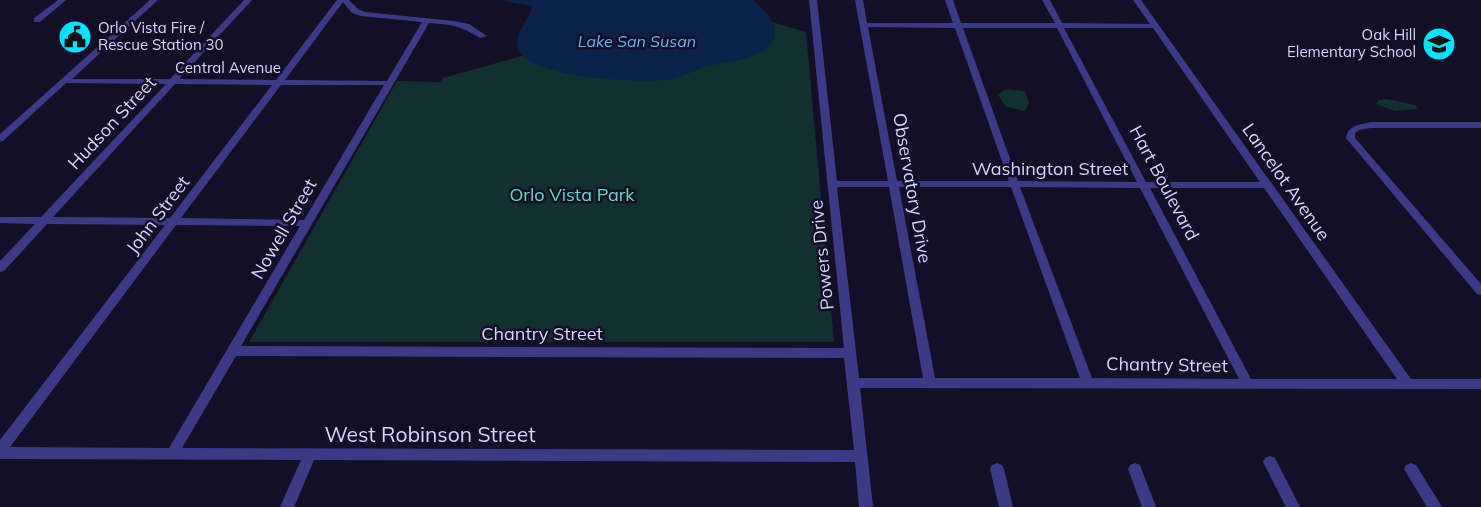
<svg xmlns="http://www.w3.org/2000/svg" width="1481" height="507" viewBox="0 0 1481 507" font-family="Mulish,sans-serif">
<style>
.green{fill:#12302f}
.water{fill:#0c2248}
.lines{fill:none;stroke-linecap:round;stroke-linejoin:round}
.minor{fill:#3d3a85;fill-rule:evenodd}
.labels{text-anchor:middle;stroke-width:5;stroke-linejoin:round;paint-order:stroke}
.far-poi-label{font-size:15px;fill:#d9d4ff;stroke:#130f26;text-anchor:start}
.far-street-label{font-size:15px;fill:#d9d4ff;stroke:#130f26}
.far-water-label{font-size:16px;font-style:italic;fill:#62b6ff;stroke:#130f26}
.street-label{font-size:18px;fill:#d9d4ff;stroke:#130f26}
.park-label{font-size:18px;fill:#5fe0c0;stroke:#130f26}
.near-street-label{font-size:21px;fill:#d9d4ff;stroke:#130f26}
</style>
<rect width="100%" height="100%" fill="#130f26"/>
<g class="green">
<polygon points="748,15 806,32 834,342 249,342 397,81 440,82 443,78 575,41"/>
<polygon points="1006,89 1025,91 1029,103 1025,111 1006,107 998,95"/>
<polygon points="1387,99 1416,105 1417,109 1395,111 1376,104 1379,100"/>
</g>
<path class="water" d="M 499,0 L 754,0 C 761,10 773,16 775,29 C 778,57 732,61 713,65 C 697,68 682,78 665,80 C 639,83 534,78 520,52 C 510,33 530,23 532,6 Z"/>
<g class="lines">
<g class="minor">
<polygon points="58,0 66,0 40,22 34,22 34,18"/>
<path d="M 150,0 L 158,0 L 72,79 L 170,79 L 244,0 L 252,0 L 179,79 L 276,80 L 337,0 L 349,0 L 358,9 L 365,12 L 454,21 L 469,24 L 487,36 L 480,38 C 459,25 453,25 429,23 L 241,346 L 844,348 L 809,0 L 817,0 L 837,181 L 888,181 L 855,0 L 863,0 L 867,23 L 953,23 L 945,0 L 953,0 L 961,23 L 1055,23 L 1042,0 L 1050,0 L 1062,23 L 1150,24 L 1133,0 L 1141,0 L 1411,379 L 1481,379 L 1481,389 L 860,388 L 873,507 L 859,507 L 855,462 L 314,460 L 294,507 L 280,507 L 301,460 L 0,459 L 0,440 L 165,225 L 47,224 L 4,271 L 0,272 L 0,261 L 35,224 L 0,223 L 0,217 L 41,217 L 166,84 L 66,83 L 3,141 L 0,142 L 0,134 ZM 343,2 L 352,13 L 361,16 L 422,22 L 387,81 L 285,80 ZM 868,27 L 955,28 L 1009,181 L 897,181 ZM 963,28 L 1057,28 L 1137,182 L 1018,181 ZM 1064,28 L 1153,28 L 1260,182 L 1146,182 ZM 175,84 L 272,85 L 170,218 L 53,217 ZM 281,85 L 384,85 L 304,220 L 181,218 ZM 837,187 L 889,187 L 923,378 L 859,378 ZM 899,187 L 1011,187 L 1080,378 L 935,378 ZM 1020,187 L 1140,188 L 1239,379 L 1092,378 ZM 1150,188 L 1264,188 L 1397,379 L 1251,379 ZM 176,225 L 300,226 L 169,448 L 10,447 ZM 236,356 L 844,358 L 854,450 L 182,448 Z"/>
<path d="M 1371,122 L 1481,122 L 1481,128 L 1371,128 L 1359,130 L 1355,133 L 1355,138 L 1481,284 L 1481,295 L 1477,294 L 1346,138 C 1348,125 1359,125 1371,122 Z"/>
<polygon points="1270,456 1275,458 1300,507 1286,507 1263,462 1265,458"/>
<polygon points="997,463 1002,465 1004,469 1013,507 999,507 990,469 992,465"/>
<polygon points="1135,463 1140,465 1156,507 1142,507 1128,469 1130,465"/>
<polygon points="1411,463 1416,465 1442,507 1427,507 1404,469 1406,465"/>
</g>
</g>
<defs>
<symbol id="civic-disc" viewBox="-11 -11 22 22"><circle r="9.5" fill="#00e5ff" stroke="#130f26"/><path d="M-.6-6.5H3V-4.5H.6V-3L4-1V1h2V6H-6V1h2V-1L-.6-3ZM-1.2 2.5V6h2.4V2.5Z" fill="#111"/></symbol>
<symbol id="school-disc" viewBox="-11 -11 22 22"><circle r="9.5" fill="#00e5ff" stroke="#130f26"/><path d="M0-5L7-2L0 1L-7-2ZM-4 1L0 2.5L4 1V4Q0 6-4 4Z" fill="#111"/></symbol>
</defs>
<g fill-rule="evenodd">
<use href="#civic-disc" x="56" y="18" width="38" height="38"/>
<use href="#school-disc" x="1420" y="25" width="38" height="38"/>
</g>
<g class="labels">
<g class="far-poi-label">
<text x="98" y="33">Orlo Vista Fire /<tspan x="98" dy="17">Rescue Station 30</tspan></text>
<text x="1416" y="40" text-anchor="end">Oak Hill<tspan x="1416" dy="17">Elementary School</tspan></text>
</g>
<g class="far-street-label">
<text x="228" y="73">Central Avenue</text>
</g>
<g class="far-water-label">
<text x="637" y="47">Lake San Susan</text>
</g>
<g class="street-label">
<text transform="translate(112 123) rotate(-47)" y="6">Hudson Street</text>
<text x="1050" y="175">Washington Street</text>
<text transform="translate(1286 182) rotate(55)" y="6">Lancelot Avenue</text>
<text transform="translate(1164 183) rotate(62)" y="6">Hart Boulevard</text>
<text transform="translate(912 188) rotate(80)" y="6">Observatory Drive</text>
<text transform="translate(158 215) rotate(-53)" y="6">John Street</text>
<text transform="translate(284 229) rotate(-60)" y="6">Nowell Street</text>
<text transform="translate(822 255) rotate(-96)" y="6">Powers Drive</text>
<text x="542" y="340">Chantry Street</text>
<text transform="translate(1167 365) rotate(1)" y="6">Chantry Street</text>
</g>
<g class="park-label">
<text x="572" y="201">Orlo Vista Park</text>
</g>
<g class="near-street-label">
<text x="430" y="442">West Robinson Street</text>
</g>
</g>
</svg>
